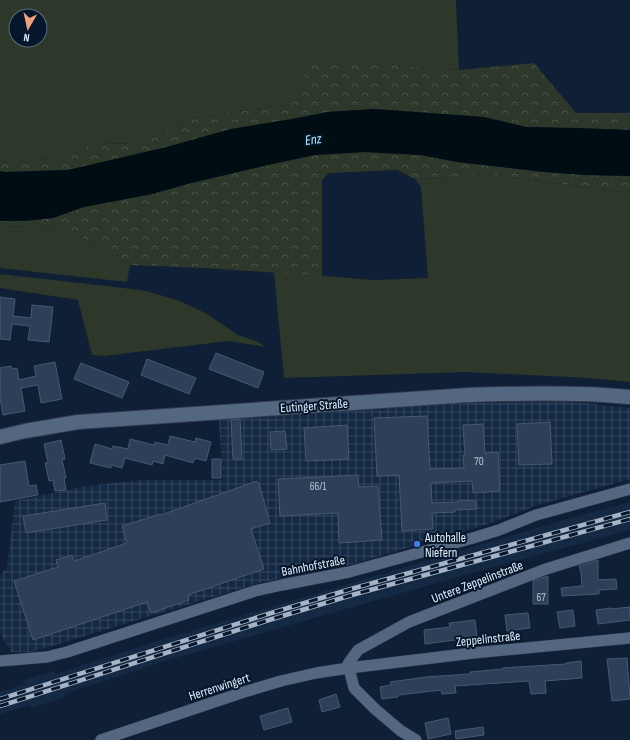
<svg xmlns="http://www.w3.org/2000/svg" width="630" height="740" viewBox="0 0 630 740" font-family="'Sofia Sans Condensed',sans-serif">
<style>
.built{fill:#142944}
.industrial{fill:url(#industrial-grid)}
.grass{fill:#2d372a;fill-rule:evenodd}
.forest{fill:url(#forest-crowns)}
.water{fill:#000e14}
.building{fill:#2e4058;stroke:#465973}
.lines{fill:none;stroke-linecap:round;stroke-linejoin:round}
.minor-casing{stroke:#323b4e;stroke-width:12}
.tertiary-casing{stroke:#323b4e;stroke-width:16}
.minor{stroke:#546781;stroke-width:11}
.tertiary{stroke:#546781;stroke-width:14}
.rail-casing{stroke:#a6b3c5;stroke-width:4.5}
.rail{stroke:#06162b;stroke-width:3;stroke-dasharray:9;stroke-linecap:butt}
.shop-dot{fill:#3f7fe0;stroke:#06162b;stroke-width:1.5}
.labels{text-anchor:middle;stroke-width:4;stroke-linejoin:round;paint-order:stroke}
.number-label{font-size:11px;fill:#b6c2d4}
.street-label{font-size:13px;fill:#e3eefe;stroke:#06162b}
.poi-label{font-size:13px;fill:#e3eefe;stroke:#06162b;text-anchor:start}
.water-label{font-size:14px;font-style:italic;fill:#b9edfc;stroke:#06162b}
</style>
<defs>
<pattern id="industrial-grid" width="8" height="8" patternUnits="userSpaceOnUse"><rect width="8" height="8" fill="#142944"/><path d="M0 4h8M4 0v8" fill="none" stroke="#364860"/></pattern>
<pattern id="forest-crowns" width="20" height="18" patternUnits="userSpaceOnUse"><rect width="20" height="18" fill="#2d372a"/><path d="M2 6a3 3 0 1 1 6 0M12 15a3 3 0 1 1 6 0" fill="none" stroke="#4b544a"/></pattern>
</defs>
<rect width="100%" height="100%" fill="#0f1f35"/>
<polygon class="built" points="630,502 630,530 465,575 172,659 64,694 65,697 31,708 30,705 0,714 0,692 25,684 24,680 54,671 55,674 164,639 405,567 567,519"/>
<polygon class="industrial" points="564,401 630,408 630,479 538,505 485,525 353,564 263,582 32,652 11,652 0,633 0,576 7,567 15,501 86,486 141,480 223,480 219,420 470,403"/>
<g class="grass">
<path d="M 0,0 L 456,0 L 459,70 L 402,66 L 353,59 L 290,104 L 193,118 L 139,144 L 98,143 L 59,158 L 7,163 L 0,162 ZM 16,16 L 40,16 L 40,40 L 16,40 Z"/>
<polygon points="482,173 630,193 630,382 589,378 466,372 284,378 274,272 374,280 428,278 421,187 415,179 466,176"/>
<polygon points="0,226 66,228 130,265 127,282 0,268"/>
<polygon points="0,274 124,288 146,291 180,301 207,314 238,335 256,341 266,347 228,341 104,356 92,355 78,300 0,288"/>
</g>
<g class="forest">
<polygon points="353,59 402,66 459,70 534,63 576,113 630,113 630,130 526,127 484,117 374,109 328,112 292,119 231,129 167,147 68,170 5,172 0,171 0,162 7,163 59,158 98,143 139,144 193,118 290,104 311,62"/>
<polygon points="364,152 421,155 457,162 544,172 586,175 630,176 630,193 482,173 466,176 415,179 397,170 329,173 322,180 322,276 205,268 130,265 66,228 0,226 0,221 24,221 53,218 83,207 152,194 191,183 272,164 315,155"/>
</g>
<polygon class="water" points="374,109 484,117 526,127 579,128 630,130 630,176 587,175 544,172 457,162 421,155 364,152 315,155 272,164 191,183 152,194 84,207 53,218 24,221 0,221 0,171 5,172 68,170 167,147 231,129 292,119 328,112"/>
<g class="building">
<polygon points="0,297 15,299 13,316 31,318 32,305 53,307 49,342 28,340 30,326 12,324 10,340 0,339"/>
<polygon points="216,353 264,372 258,388 209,369"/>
<polygon points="147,359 196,378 189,394 141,375"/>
<polygon points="55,362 62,399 41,403 38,385 21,388 25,411 3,415 0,398 0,368 11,366 12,369 17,368 19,380 36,376 34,366"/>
<polygon points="81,363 129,382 122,398 74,379"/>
<polygon points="427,416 430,469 464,468 463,455 465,455 463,425 483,424 485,453 498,452 500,491 473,493 472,481 431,483 432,503 458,502 458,501 473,500 473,501 476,501 477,509 455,510 455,512 432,513 433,529 402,531 399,475 377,476 374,418"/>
<polygon points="240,419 242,459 233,459 231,420"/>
<polygon points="550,422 552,464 519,465 517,424"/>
<polygon points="347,425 349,459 306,461 304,428"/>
<polygon points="285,431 287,449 271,450 270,432"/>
<polygon points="170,436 195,442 196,438 211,442 206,461 195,458 193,463 165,455 163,464 153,461 152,465 125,458 122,468 111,465 111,468 90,463 95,444 112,449 113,446 128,449 130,439 154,445 155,442 168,445"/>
<polygon points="61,440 65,459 62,459 66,478 64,478 66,490 55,491 53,480 49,481 45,463 48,463 44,444"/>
<rect x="212" y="459" width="9" height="19"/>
<polygon points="25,461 29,486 36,485 38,495 0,502 0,465"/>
<polygon points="358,475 359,487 378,486 382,540 339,543 338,513 280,516 278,479"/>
<polygon points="257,481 260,487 270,523 251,529 264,569 188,595 189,600 151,613 147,602 33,640 14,581 58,567 56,560 72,555 74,561 127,543 122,526 161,514 161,515"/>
<polygon points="105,503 107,520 26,533 23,516"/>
<polygon points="598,560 598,580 616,579 617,589 599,590 599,594 562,596 561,588 582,586 581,573 579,566"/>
<polygon points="548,576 548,604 533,604 533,581"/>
<polygon points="630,607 630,620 598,624 596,610 611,608 611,609"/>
<polygon points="573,610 575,626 560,628 557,612"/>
<polygon points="528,613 530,628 507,631 505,615"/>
<polygon points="475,620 477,637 425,644 424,630 450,627 449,623"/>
<polygon points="627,658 630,699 612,701 607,659"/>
<polygon points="581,661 582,678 545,681 546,693 531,694 529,681 455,686 456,693 442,694 441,690 398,695 398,697 382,699 380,687 391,685 390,682 426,677 470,674 470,672 503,669 503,668 566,664 566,663"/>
<polygon points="336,694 340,707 322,712 319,700"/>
<polygon points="288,708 292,722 264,730 260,716"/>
<polygon points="448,718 451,734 428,739 425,723"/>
<polygon points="483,727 484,735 456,739 455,731"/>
</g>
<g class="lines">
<defs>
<g id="minor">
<polyline points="0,661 47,657 67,652 255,591 282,585 349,572 473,538 499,530 536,515 630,489"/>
<polyline points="101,740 244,692 281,681 316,673 349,668 473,653 630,638"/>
<polyline points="416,740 401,731 375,709 354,688 348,664 358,650 409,622 546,569 630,543"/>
</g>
<path id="tertiary" d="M 0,437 L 25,431 L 78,422 L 469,395 C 523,393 577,392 630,397"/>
</defs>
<use href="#minor" class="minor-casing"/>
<use href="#tertiary" class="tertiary-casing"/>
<use href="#minor" class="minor"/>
<use href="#tertiary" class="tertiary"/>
<defs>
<g id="rail">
<polyline points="0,699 268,614 351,589 630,512"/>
<polyline points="0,706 269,620 352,595 630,519"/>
</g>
</defs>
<use href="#rail" class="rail-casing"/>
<use href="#rail" class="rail"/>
</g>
<circle class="shop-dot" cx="417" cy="544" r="4"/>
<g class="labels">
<g class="number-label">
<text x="479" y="465">70</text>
<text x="318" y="490">66/1</text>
<text x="541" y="601">67</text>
</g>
<g class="street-label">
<text transform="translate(314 405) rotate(-4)" y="5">Eutinger Straße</text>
<text transform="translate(313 565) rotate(-11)" y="5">Bahnhofstraße</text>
<text transform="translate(477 581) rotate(-21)" y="5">Untere Zeppelinstraße</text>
<text transform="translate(488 638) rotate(-6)" y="5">Zeppelinstraße</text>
<text transform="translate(219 686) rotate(-18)" y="5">Herrenwingert</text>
</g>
<g class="poi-label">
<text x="425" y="542">Autohalle<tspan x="425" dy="15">Niefern</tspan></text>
</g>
<g class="water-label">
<text transform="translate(313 139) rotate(-8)" y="5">Enz</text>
</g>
</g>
<g transform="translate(28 28) rotate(189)"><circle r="19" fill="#06162b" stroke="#5e6c7f"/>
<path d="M0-3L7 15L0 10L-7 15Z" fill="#f1a17c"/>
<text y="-6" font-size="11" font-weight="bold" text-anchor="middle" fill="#e3eefe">N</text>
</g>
</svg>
